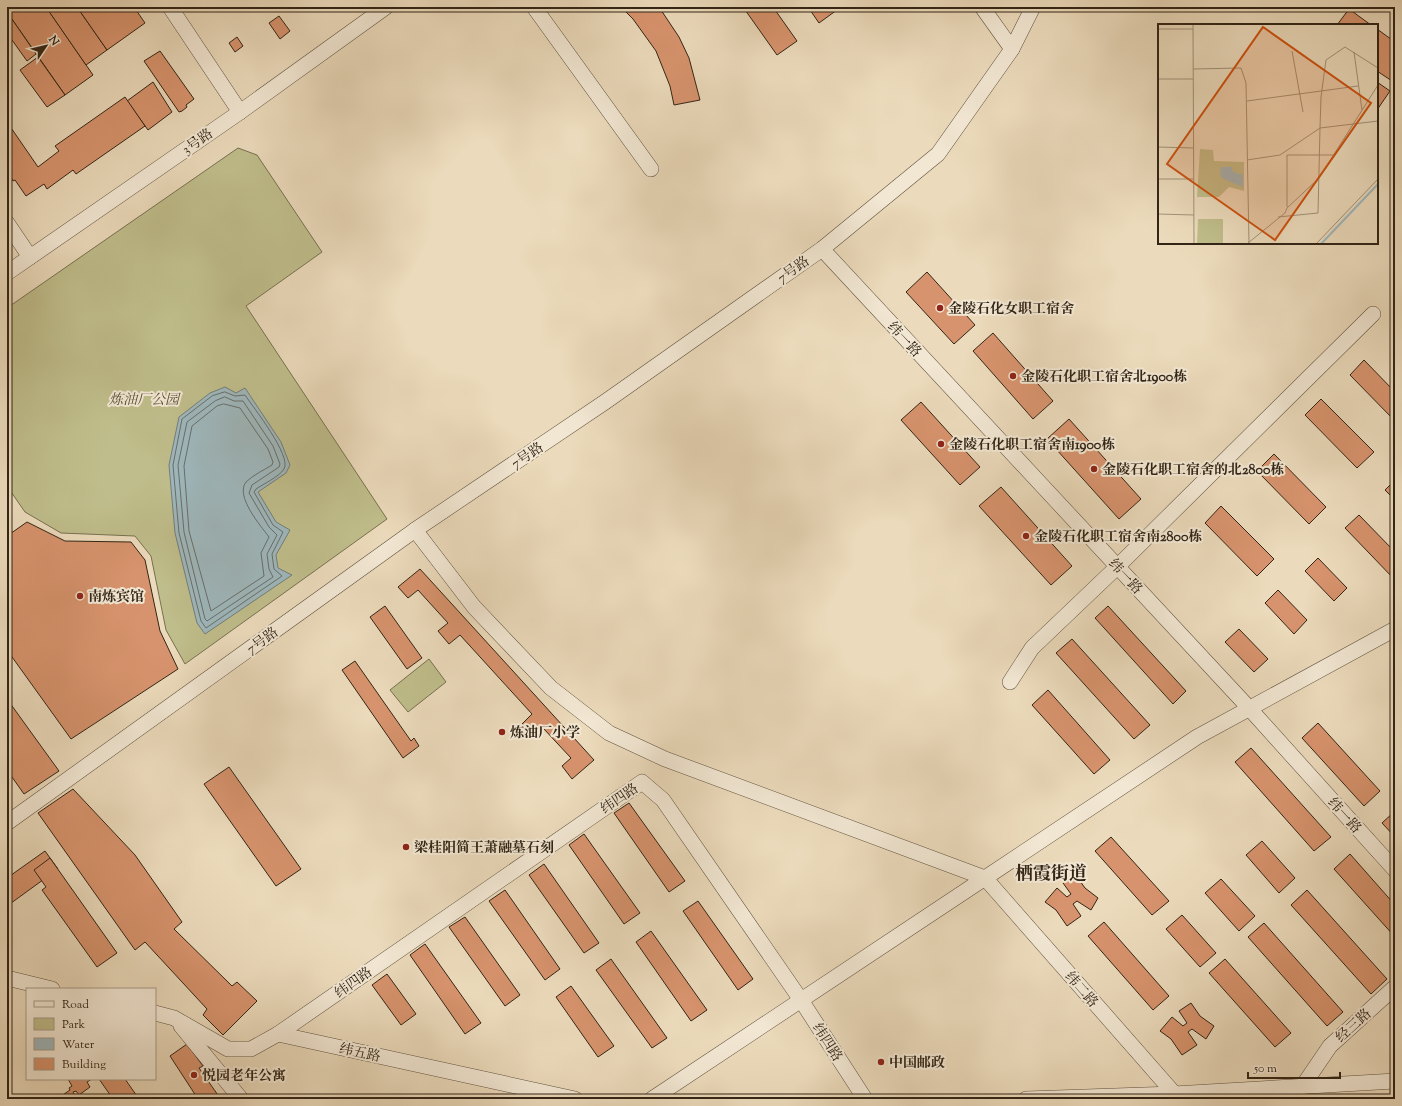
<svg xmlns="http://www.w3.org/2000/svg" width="1402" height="1106" viewBox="0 0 1402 1106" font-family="'Sorts Mill Goudy','Noto Serif SC',serif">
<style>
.green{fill:#bfbd8b;stroke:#787150}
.water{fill:#9eb7bc;stroke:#737d7a}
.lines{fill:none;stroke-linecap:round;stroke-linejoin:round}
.shore{stroke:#686e69;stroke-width:1}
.building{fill:#d7936d;stroke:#322516}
.minor-casing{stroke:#60523f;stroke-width:16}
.minor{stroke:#f2e7d3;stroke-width:15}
.poi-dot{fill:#8f2418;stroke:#f2e7d3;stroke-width:1.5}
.labels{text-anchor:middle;stroke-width:4;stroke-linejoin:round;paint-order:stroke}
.street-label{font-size:14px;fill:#322516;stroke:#f2e7d3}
.poi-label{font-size:14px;font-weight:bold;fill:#322516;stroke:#f2e7d3;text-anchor:start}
.park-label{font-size:14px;font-style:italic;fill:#554b33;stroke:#f2e7d3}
.district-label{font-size:18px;font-weight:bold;fill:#322516;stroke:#f2e7d3}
.inset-river{fill:none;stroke:#9eb7bc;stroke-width:2}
.inset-road{fill:none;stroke:#a19279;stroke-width:1}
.view{fill:#cd510e;fill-opacity:0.15;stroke:#cd510e;stroke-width:2}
.inset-edge{fill:none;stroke:#322516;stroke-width:2}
</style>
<rect width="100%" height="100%" fill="#ebdabb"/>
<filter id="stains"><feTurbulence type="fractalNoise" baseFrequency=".005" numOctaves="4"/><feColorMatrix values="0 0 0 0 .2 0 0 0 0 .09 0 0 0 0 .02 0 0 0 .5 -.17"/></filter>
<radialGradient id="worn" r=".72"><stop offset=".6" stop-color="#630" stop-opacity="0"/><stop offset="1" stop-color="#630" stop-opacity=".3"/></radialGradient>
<g class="green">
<polygon points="238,148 257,155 322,252 246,306 387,519 185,664 166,630 151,556 135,536 61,533 25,512 7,486 7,308"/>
<polygon points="429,659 446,682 408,712 390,690"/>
</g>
<polygon class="water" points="225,387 236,393 245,388 281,442 290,465 286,473 258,492 276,522 290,530 276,555 278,568 292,575 205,634 197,623 175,533 169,465 179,417 210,393"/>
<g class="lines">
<g class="shore">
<path d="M 225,392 L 235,396 L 245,395 C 253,407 292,456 284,469 C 279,477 263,484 256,489 L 254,492 L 273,525 L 283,532 L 272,554 L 274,569 L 282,576 L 206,628 L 201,621 L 179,533 L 173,465 L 182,419 L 212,396 Z"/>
<polygon points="225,397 234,401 243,401 273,446 280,464 279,467 252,485 249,493 269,527 277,535 267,554 269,569 273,577 207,621 205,619 184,532 178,465 187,422 215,401"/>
<path d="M 224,404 L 240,408 L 268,449 L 273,462 L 272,465 C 264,470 253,475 246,482 C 235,496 260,525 269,537 L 261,553 L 264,576 L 211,611 L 189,531 L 184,466 L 192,426 L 217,406 Z"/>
</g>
</g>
<g class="building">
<polygon points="7,7 46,7 93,75 65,95 7,12"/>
<polygon points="46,7 77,7 107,50 86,65"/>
<polygon points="77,7 134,7 145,23 107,50"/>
<polygon points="621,7 659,7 679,37 689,58 700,100 674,105 670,86 656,51 633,19"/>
<polygon points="743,7 773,7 797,41 777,55"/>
<polygon points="808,7 841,7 819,23"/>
<polygon points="1349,9 1371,25 1337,25"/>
<polygon points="7,12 36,54 27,61 7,33"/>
<polygon points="279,16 290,31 280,39 269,23"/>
<polygon points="1377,29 1395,42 1395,83 1377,71"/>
<polygon points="237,37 243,46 235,52 229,43"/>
<polygon points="160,51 194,99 186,105 187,107 182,111 179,112 144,61"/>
<polygon points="38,57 65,95 47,107 20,70"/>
<polygon points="153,82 172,112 148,130 127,101"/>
<polygon points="1377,82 1390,91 1377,110"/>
<polygon points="125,97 145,126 76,174 73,170 47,189 44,184 26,196 15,180 13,181 7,169 7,122 38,167 59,151 55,146"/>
<polygon points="927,272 975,325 954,344 906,292"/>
<polygon points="993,333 1053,401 1033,419 973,351"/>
<polygon points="1364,360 1395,392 1395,421 1350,375"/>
<polygon points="1321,399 1374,452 1357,468 1305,415"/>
<polygon points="921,402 980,467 960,485 901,420"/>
<polygon points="1069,419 1141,499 1119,519 1047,439"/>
<polygon points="1274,454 1326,507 1309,524 1257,471"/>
<polygon points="1395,480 1395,500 1385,490"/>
<polygon points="1001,487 1072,566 1051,585 979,506"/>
<polygon points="1221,506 1274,559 1257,576 1205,523"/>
<polygon points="1359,515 1395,552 1395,580 1345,528"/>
<polygon points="27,522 65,541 131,542 145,560 160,631 178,669 71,739 7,650 7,536"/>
<polygon points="1318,558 1347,588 1334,601 1305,571"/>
<polygon points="420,569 594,760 572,779 562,766 571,758 543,728 533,736 522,724 532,714 460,635 449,644 438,631 448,623 418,590 408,598 398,587"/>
<polygon points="1278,590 1307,620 1294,634 1265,603"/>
<polygon points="385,606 422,658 407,669 370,617"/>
<polygon points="1108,606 1186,691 1173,704 1095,618"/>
<polygon points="1239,629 1268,659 1254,672 1225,642"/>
<polygon points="1072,639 1150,725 1134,739 1056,653"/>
<polygon points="355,661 411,741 414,738 419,746 403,758 342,670"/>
<polygon points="1048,690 1110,760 1094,774 1032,705"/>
<polygon points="7,699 59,771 24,794 7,770"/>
<polygon points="1318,723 1380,791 1364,806 1302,738"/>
<polygon points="1251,748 1331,837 1314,851 1235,762"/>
<polygon points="229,767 301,869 276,886 204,784"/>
<polygon points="73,789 135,855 182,922 174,929 232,986 237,982 257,1001 223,1035 203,1015 207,1009 145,942 135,950 38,813"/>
<polygon points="629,803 685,881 669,892 614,813"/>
<polygon points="1395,811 1395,837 1382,823"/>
<polygon points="584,834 640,913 624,924 569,845"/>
<polygon points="1111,837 1169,901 1152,915 1095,851"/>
<polygon points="1262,841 1295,878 1279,893 1246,855"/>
<polygon points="45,851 58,869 7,906 7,878"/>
<polygon points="1350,854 1395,905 1395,937 1334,869"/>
<polygon points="50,858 117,953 97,967 42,890 46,887 34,870"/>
<polygon points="544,864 599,943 584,953 529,875"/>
<polygon points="1075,874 1085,888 1098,898 1091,910 1077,901 1073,904 1081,916 1067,926 1056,910 1045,902 1057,888 1067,897 1071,894 1063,883"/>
<polygon points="1221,879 1255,916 1239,931 1205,893"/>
<polygon points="505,890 560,969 545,980 489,901"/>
<polygon points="1307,890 1387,979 1371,994 1291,905"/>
<polygon points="698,901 753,979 738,990 683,911"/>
<polygon points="1182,915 1216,953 1200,967 1166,929"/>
<polygon points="465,917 520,995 505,1006 449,927"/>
<polygon points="1104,922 1169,996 1153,1010 1088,936"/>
<polygon points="1264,923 1343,1012 1327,1026 1248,937"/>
<polygon points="651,931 707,1010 691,1021 636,942"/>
<polygon points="425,944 481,1023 465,1034 410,955"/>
<polygon points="611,959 667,1038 652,1048 596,970"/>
<polygon points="1225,959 1291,1033 1275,1047 1209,973"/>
<polygon points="387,974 416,1014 401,1025 372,985"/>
<polygon points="571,986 614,1046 598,1057 556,997"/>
<polygon points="1191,1003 1200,1016 1214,1026 1206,1039 1192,1029 1188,1032 1197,1045 1182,1055 1171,1039 1160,1031 1172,1017 1183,1026 1187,1023 1179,1011"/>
<polygon points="187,1044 203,1066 199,1068 220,1098 218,1099 198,1099 170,1056"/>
<polygon points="68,1079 92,1079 87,1082 90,1087 79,1095 76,1091 73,1092 78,1099 57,1099 70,1090 69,1088 72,1086"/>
<polygon points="99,1079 125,1079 139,1099 113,1099"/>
</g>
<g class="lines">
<defs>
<g id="minor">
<polyline points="170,7 240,112"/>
<polyline points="534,7 651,169"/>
<polyline points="982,7 1012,49"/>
<polyline points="7,223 30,257"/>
<polyline points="822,249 1249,708 1395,870"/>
<polyline points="7,273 240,112 386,7"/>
<polyline points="415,530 474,607 551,688 609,733 665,759 985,878 652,1099"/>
<polyline points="1010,682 1032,648 1117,567 1373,314"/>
<polyline points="7,823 415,530 605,402 822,249 938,154 1012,49 1033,7"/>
<polyline points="7,978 52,989"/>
<polyline points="155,1013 174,1018 228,1049 251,1049 278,1034 575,1099"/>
<polyline points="181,1026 241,1099"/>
<polyline points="278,1034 642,782 663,800 801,1000 865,1099"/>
<polyline points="1302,1087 1330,1046 1395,987"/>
<polyline points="1026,1099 1174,1094 1395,1081"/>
<polyline points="1179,1099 985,878 1197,737 1395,629"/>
</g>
</defs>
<use href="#minor" class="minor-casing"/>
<use href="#minor" class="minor"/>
</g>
<g class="poi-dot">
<circle cx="940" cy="308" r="4"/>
<circle cx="1013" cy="376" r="4"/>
<circle cx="941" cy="444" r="4"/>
<circle cx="1094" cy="469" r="4"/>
<circle cx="1026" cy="536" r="4"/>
<circle cx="80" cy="596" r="4"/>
<circle cx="502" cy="732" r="4"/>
<circle cx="406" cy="847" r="4"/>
<circle cx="881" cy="1062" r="4"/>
<circle cx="194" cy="1075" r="4"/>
</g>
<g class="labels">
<g class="street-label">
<text transform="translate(197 141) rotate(-35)" y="5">3号路</text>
<text transform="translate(793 269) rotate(-35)" y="5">7号路</text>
<text transform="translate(905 339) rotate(47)" y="5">纬一路</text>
<text transform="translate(527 455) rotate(-34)" y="5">7号路</text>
<text transform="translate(1126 576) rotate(47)" y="5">纬一路</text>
<text transform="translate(262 640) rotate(-36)" y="5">7号路</text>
<text transform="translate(619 798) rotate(-34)" y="5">纬四路</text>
<text transform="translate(1345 815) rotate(48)" y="5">纬一路</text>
<text transform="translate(353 982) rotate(-35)" y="5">纬四路</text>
<text transform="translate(1082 989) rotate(49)" y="5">纬二路</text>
<text transform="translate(1353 1025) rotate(-42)" y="5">经三路</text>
<text transform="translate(828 1042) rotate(57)" y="5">纬四路</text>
<text transform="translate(360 1052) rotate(12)" y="5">纬五路</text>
</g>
<g class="poi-label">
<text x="948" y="313">金陵石化女职工宿舍</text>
<text x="1021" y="381">金陵石化职工宿舍北1900栋</text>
<text x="949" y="449">金陵石化职工宿舍南1900栋</text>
<text x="1102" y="474">金陵石化职工宿舍的北2800栋</text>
<text x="1034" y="541">金陵石化职工宿舍南2800栋</text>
<text x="88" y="601">南炼宾馆</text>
<text x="510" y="737">炼油厂小学</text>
<text x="414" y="852">梁桂阳简王萧融墓石刻</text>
<text x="889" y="1067">中国邮政</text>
<text x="202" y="1080">悦园老年公寓</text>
</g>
<g class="park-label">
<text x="144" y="404">炼油厂公园</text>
</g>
<g class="district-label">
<text x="1051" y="879">栖霞街道</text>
</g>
</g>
<g transform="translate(1158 24)">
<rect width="220" height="220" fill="#ebdabb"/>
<path d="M 42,125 L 55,126 L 56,137 L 86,138 L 86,167 L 71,163 L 61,173 L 39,173 ZM 40,195 L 65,195 L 65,220 L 39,220 Z" fill="#bfbd8b"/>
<path d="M 63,143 L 74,143 L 75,148 L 85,151 L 85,163 L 66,155 L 62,151 Z" fill="#9eb7bc"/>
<path class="inset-river" d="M 163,220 L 220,160"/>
<path class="inset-road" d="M 35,0 L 36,220M 0,5 L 35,5M 134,27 L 145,88M 196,28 L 204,86M 220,44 L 187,23 L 168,36 L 163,73 L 162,104 L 220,97M 35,45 L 83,44 L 88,59 L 91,220M 0,55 L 35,55M 89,77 L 200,62M 0,123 L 36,124M 89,136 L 122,131 L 162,104 L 160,189 L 120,193M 0,155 L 36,155M 129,183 L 129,131 L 176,131M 0,190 L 36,191M 90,219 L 127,189 L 129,184 L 161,154 L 220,61M 158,220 L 220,155"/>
<path class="view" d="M 105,3 L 213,79 L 117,216 L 9,140 Z"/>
<rect width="220" height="220" class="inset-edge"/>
</g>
<rect width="1402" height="1106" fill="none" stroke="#ebdabb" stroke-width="24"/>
<rect x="8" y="8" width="1386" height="1090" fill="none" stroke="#322516" stroke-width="2"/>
<rect x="12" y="12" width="1378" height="1082" fill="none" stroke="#322516"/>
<rect x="26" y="988" width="130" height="92" fill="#f2e7d3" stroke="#a59987"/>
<rect x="34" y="1001" width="20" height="6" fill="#f2e7d3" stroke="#a59987"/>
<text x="62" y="1008" font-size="12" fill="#322516">Road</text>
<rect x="34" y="1018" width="20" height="12" fill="#bfbd8b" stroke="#a59987"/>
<text x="62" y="1028" font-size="12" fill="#322516">Park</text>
<rect x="34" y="1038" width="20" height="12" fill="#9eb7bc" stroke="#a59987"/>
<text x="62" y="1048" font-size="12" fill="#322516">Water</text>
<rect x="34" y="1058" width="20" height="12" fill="#d7936d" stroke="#a59987"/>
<text x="62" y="1068" font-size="12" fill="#322516">Building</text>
<g transform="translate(46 46) rotate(55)" stroke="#f2e7d3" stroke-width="3" paint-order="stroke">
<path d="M0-3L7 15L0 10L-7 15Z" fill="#322516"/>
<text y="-6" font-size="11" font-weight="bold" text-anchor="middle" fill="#322516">N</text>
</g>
<path d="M1248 1072v6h92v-6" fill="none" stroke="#322516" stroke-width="2"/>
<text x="1254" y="1072" font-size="12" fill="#322516" stroke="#f2e7d3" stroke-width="3" paint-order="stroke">50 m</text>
<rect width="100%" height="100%" filter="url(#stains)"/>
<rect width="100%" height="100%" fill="url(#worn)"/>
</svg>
